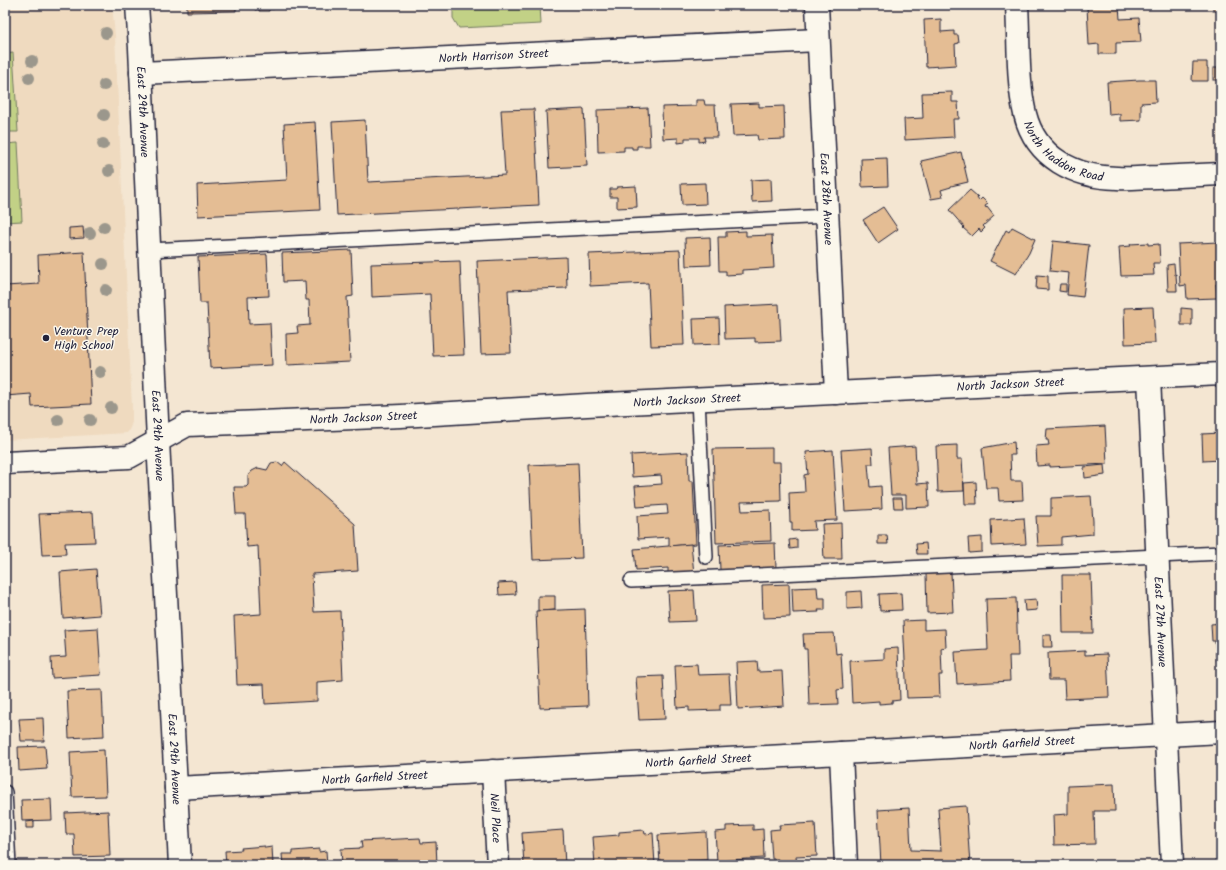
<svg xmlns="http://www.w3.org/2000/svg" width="1226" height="870" viewBox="0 0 1226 870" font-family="Kalam,sans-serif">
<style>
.built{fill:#efdabf}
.green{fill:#c2d186;stroke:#727a60}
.building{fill:#e4bd94;stroke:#22223b}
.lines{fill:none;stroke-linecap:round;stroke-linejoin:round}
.lane-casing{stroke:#22223b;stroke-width:16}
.street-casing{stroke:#22223b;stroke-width:25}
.secondary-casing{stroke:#22223b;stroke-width:25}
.lane{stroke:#fbf7ec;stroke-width:13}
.street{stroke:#fbf7ec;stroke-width:22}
.secondary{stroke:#fbf7ec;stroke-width:22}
.tree{fill:#9b978c}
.poi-dot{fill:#22223b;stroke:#fbf7ec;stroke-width:1.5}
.labels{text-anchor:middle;stroke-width:3;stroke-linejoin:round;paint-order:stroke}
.street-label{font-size:12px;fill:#22223b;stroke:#fbf7ec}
.poi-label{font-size:12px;fill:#22223b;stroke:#fbf7ec;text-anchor:start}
</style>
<rect width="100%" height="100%" fill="#f4e6d2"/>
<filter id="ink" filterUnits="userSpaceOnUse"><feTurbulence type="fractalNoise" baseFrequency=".025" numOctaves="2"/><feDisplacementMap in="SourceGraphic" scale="8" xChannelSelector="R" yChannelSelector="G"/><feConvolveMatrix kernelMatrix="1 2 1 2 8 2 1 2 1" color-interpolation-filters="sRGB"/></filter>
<g filter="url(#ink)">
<polygon class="built" points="5,5 112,5 115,36 132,408 132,422 130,428 127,433 5,440"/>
<g class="green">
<polygon points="453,5 540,5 541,24 459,28 453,18"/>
<polygon points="13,53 18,132 5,132 5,54"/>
<polygon points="18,143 22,221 5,222 5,144"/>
</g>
<g class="building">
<polygon points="187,5 236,5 236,11 187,12"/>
<polygon points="255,5 274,5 274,9 269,9 269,11 259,11 259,9 255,10"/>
<rect x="1213" y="5" width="8" height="6"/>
<polygon points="1119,6 1120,19 1139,18 1141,42 1116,43 1116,54 1099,54 1099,44 1089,45 1087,7"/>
<polygon points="941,19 941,32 954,31 954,35 958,35 959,43 955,44 956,65 926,67 924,20"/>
<polygon points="1193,62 1207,62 1207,68 1208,68 1208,81 1192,81"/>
<rect x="1213" y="68" width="8" height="12"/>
<polygon points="1139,80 1155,80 1156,102 1141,103 1141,120 1120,121 1120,114 1109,115 1107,82"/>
<polygon points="952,92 952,102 958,102 959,119 953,119 954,137 905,140 904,119 923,118 922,93"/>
<polygon points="696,100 704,100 705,105 715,105 717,137 704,137 705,141 699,142 699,138 685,138 685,142 678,143 678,138 663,139 662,107 696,106"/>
<polygon points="759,103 759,107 784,106 785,139 758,140 757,135 733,136 731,104"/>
<polygon points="648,108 650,146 637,146 637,149 632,149 632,147 624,147 624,151 598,152 597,110"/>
<polygon points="534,109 539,205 337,215 332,122 365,120 368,182 505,175 501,110"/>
<polygon points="584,109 587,166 549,168 546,111"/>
<polygon points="315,122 320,210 198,216 197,185 287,180 284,124"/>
<polygon points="961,152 968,182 951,186 951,187 941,190 943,197 931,199 921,161"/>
<polygon points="887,158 888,186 862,187 861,159"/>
<polygon points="771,179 772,201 752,202 751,180"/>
<polygon points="705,183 706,204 682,205 681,184"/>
<polygon points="636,186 637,207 617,208 617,197 610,197 610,189 616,189 617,187"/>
<polygon points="970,190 978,197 977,198 979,201 982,198 988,204 985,206 986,208 987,207 994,216 983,226 985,228 981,232 979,229 972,236 963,228 964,227 949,210"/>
<polygon points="883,207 898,229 878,243 863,220"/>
<polygon points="83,227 84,238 69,239 69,228"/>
<polygon points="1012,227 1035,239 1029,253 1016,274 990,261 1006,230 1009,232"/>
<polygon points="746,231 746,236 772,235 774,268 742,270 742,274 726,275 726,271 719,271 718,237 726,237 726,232"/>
<polygon points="710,237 711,265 686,266 685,238"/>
<polygon points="1053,241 1089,245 1083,297 1067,295 1069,273 1050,271"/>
<polygon points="1218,242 1221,242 1221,265 1220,265 1221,284 1216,284 1217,298 1187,299 1186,285 1180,286 1178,244"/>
<polygon points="1148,243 1148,245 1159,244 1160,263 1153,263 1154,275 1121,276 1119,247 1131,246 1130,244"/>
<polygon points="351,250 353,296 347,297 350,362 287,365 286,334 298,333 297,326 310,325 309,300 306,300 305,281 283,282 282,253"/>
<polygon points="680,250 684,345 651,346 648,283 590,286 589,254"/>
<polygon points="84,252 91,404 32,407 31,394 5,396 5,286 39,284 38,255"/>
<polygon points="267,254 269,296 248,297 249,324 270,323 272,365 210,368 207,303 200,303 198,257"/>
<polygon points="566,257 567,288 508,290 511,353 481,354 477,261"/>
<polygon points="460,261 464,355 433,356 430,294 372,297 371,264"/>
<polygon points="1174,264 1175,275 1176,274 1177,291 1168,291 1167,265"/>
<polygon points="1037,275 1048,276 1048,290 1036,289"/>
<polygon points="1060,284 1066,284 1066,292 1059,291"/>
<polygon points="779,304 781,341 755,342 755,338 725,339 724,307"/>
<polygon points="1153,307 1155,343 1125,344 1124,308"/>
<polygon points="1181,308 1192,309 1192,325 1181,325"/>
<polygon points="719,318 720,344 694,345 693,319"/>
<polygon points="1105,426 1107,464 1050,467 1050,465 1037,466 1036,446 1049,445 1048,440 1046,440 1047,429"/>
<polygon points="1221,433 1221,460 1203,461 1202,434"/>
<polygon points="1014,442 1015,455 1010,455 1011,481 1022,481 1023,500 999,501 998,488 986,488 982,448"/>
<polygon points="957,445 957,459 962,459 964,491 938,492 936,446"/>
<polygon points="915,446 917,484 928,483 929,507 906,508 906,495 891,495 888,448"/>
<polygon points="772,448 772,462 780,462 781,501 741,502 742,511 770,510 771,541 716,543 713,449"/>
<polygon points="872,448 873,464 868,464 870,487 881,486 882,509 845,511 841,450"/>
<polygon points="833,450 837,520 814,521 815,530 792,531 792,522 790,522 789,493 805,492 804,475 808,474 806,452"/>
<polygon points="688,452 689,481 693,481 696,544 669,546 669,537 638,539 637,516 668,514 667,505 637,507 635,486 662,484 661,475 632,477 631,455"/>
<polygon points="277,462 282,466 285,462 355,524 358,571 312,574 314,612 340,611 343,680 317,682 317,701 265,704 264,684 237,685 234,616 261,614 258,546 247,547 245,514 236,514 234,487 246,487 248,485 248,476 252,471 258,468 267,470 271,463"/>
<polygon points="578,463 582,558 533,560 529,465"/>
<polygon points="1104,465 1105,475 1085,478 1084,467"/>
<polygon points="976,482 977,504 965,504 964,483"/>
<polygon points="1091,496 1093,521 1093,534 1061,537 1061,545 1038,546 1036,516 1051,516 1051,498"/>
<polygon points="893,498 902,498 903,508 894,508"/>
<polygon points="93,512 95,542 65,543 66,554 42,555 39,514"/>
<polygon points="1024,518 1026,544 992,546 991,520"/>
<polygon points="841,523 842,559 824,559 822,524"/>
<polygon points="878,535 887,535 888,544 878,544"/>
<polygon points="982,537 982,552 969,553 968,538"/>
<polygon points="797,539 797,548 790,549 789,540"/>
<polygon points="775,543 776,568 720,570 719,545"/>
<polygon points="926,543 927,554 917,554 916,544"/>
<polygon points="691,544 694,574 668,576 668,568 636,570 634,549"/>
<polygon points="96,569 100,615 63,618 60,572"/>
<polygon points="951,573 953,612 927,613 926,574"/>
<polygon points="1062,575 1091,575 1093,633 1063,633"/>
<polygon points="515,582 516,594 499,595 498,583"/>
<polygon points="789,584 790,617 763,618 762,585"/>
<polygon points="817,587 818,598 825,598 825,610 818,610 819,612 793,613 792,588"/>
<polygon points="694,590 696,621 670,622 668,591"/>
<polygon points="861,591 862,608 847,609 847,592"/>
<polygon points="901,593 902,610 880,611 879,594"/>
<polygon points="538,596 555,596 555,610 538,611"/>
<polygon points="1016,598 1018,656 1009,656 1010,681 957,684 955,652 988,650 986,599"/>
<polygon points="1036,599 1037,610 1025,611 1024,600"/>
<polygon points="585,609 588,706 540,708 536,611"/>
<polygon points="924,620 924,630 945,629 946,647 941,648 942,675 939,675 940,697 907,698 903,621"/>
<polygon points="1221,623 1221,664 1217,661 1216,656 1215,641 1212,641 1211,624"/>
<polygon points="98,628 101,675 52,678 51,658 66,657 64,630"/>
<polygon points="834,633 836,654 841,653 843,689 837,690 838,704 809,705 807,649 804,649 803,634"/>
<polygon points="1043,635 1051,635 1052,647 1043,647"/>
<polygon points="898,648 900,700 892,701 892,703 879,704 879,701 852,703 850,661 884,659 884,649"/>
<polygon points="1085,651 1085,655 1107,654 1109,697 1065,699 1064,680 1049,680 1048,653"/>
<polygon points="757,661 758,672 782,671 784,706 738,709 736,662"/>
<polygon points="697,664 698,675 729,674 731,705 720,705 720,710 689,711 689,707 677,708 675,665"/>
<polygon points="663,676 665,719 639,720 636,677"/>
<polygon points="102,690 104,736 69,738 67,691"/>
<polygon points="43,718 44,741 21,741 19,719"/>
<polygon points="45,746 47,769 19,771 18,747"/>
<polygon points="104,750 106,796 72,797 70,752"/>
<polygon points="1114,784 1115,811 1094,811 1095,844 1054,845 1053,815 1068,814 1068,786"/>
<polygon points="51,799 52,820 22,821 21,800"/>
<polygon points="966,806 970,865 881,865 878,810 909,808 911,850 941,851 938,808"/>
<polygon points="1218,809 1221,809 1221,837 1220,837"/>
<polygon points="108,811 110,856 75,857 74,834 66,834 65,813"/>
<polygon points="34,821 34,828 26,828 26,822"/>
<polygon points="815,823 817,856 796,857 797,865 778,865 778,859 772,859 770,830 780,829 779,825"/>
<polygon points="753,825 753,830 763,829 764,858 717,861 715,832 726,831 726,826"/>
<polygon points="563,830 565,865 524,865 522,833"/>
<polygon points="644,830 645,834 653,833 655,865 595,865 593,837 619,835 619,832"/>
<polygon points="706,832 707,860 660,863 658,835"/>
<polygon points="420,838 421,843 436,842 437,865 342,865 341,849 362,848 361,841"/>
<polygon points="265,846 265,848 272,847 273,865 226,865 225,851 242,850 241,848"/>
<polygon points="319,849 319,852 326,851 327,865 283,865 282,854 293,854 293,851"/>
<polygon points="1118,861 1118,865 1025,865 1095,862"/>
</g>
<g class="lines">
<defs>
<g id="lane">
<polyline points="149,250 828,216"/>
<polyline points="698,400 706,557"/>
<polyline points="631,581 1221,553"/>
<polyline points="5,792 9,865"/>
</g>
<g id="street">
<path id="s1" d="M 817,5 L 836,393"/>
<path id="s2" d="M 1017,5 C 1019,39 1017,81 1025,114 C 1036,158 1075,177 1117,178 C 1131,179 1144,177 1157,177 C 1178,176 1200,175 1221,174"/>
<path id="s3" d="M 141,73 L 818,40"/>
<path id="s4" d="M 1149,378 L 1172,865"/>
<path id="s5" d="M 5,463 L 129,457 L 187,425 L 401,416 L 587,405 L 1221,374"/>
<polyline points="841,753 846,865"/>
<path id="s6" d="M 493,771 L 498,865"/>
<path id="s7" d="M 176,788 L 841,753 L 1221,732"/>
</g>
<g id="secondary">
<path id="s8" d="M 137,5 L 140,48 L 158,441 L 180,865"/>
</g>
</defs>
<use href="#lane" class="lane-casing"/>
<use href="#street" class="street-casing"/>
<use href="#secondary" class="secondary-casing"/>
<use href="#lane" class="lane"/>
<use href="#street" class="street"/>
<use href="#secondary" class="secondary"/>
</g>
<g class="tree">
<circle cx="106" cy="33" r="6"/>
<circle cx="32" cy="61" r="6"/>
<circle cx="29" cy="78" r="6"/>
<circle cx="104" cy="85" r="6"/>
<circle cx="104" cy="115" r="6"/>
<circle cx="103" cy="144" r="6"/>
<circle cx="109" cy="171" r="6"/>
<circle cx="104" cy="227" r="6"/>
<circle cx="90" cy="233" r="6"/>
<circle cx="103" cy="264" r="6"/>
<circle cx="106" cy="290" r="6"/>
<circle cx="100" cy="372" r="6"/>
<circle cx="111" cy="408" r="6"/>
<circle cx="58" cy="420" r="6"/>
<circle cx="90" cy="420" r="6"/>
</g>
</g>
<circle class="poi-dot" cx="46" cy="338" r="4"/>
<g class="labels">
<g class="street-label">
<text dy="4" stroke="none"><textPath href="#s3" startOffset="353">North Harrison Street</textPath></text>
<text dy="4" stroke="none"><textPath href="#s8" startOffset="107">East 29th Avenue</textPath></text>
<text dy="4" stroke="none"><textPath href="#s2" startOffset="167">North Haddon Road</textPath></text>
<text dy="4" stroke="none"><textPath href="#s1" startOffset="194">East 28th Avenue</textPath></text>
<text dy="4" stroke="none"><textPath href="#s5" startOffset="1015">North Jackson Street</textPath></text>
<text dy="4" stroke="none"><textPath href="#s5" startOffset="691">North Jackson Street</textPath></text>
<text dy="4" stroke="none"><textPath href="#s5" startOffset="367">North Jackson Street</textPath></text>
<text dy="4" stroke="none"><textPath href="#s8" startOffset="431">East 29th Avenue</textPath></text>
<text dy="4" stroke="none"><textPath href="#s4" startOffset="244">East 27th Avenue</textPath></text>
<text dy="4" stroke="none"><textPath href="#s7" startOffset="847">North Garfield Street</textPath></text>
<text dy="4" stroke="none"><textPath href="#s8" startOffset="755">East 29th Avenue</textPath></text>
<text dy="4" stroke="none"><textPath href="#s7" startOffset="523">North Garfield Street</textPath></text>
<text dy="4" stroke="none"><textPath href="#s7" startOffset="199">North Garfield Street</textPath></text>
<text dy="4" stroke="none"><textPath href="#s6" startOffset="47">Neil Place</textPath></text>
</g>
<g class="poi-label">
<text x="54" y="335">Venture Prep<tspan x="54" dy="14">High School</tspan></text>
</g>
</g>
<rect width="1226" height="870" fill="none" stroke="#fbf7ec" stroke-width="20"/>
<rect x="10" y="10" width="1206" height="850" fill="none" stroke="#22223b" stroke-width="1.5" filter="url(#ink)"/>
</svg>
